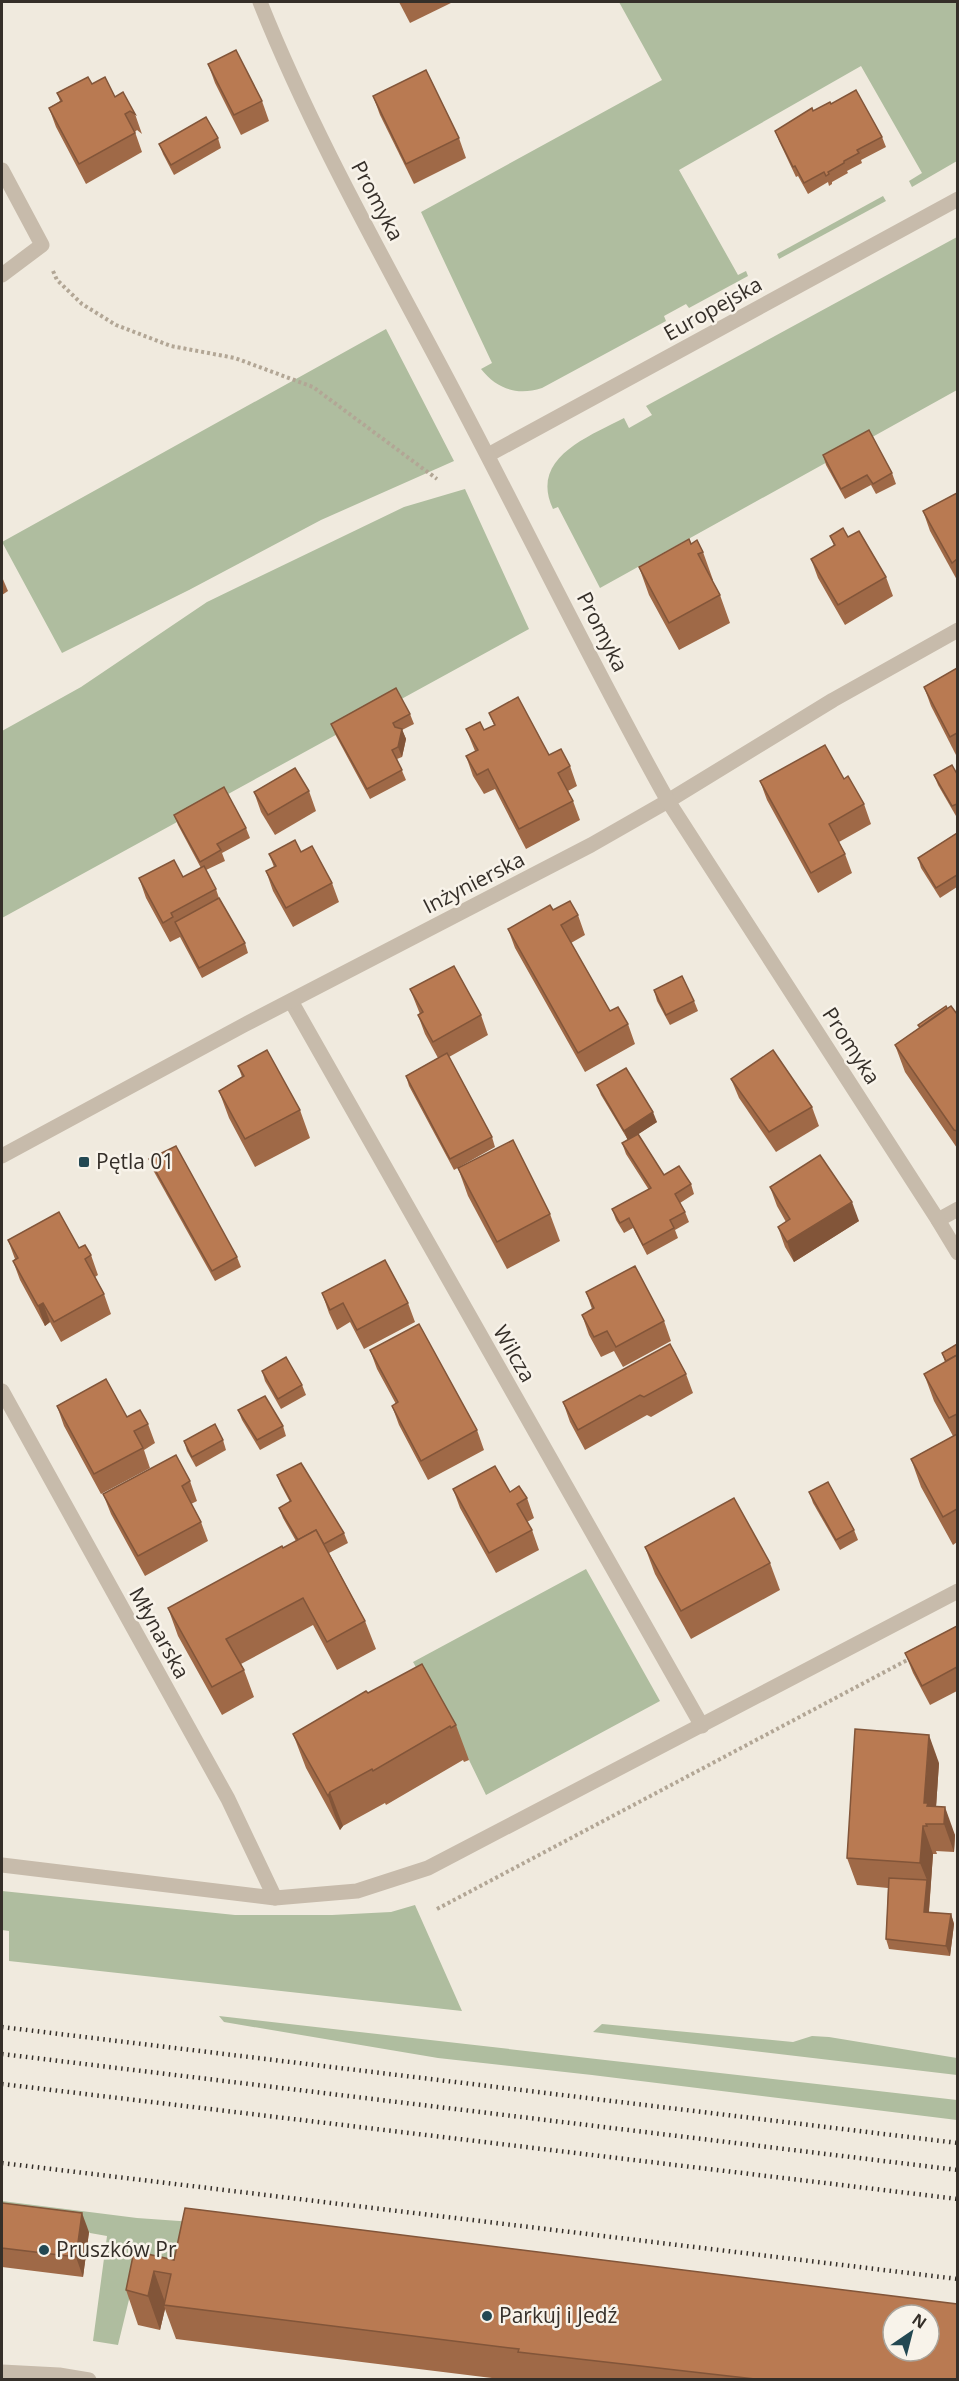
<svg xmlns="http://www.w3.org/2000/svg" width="959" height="2381" viewBox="0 0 959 2381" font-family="'Open Sans',sans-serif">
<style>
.green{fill:#afbd9f}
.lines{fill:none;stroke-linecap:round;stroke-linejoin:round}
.path{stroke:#b2a695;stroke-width:4;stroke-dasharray:3 3;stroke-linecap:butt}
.minor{stroke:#c7bbab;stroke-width:15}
.tertiary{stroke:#c7bbab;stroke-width:15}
.rail{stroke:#352f29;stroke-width:4.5;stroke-dasharray:1.5 4.5;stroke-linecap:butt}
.wall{fill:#9f6947}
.shaded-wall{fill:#825539}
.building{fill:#b97a52;stroke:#825539;stroke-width:1.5;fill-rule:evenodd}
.poi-dot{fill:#234852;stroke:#f8f3ea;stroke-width:2}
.labels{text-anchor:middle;stroke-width:5;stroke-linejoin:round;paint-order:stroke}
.street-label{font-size:21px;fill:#352f29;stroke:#f8f3ea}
.poi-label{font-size:21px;fill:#352f29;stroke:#f8f3ea;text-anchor:start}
</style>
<rect width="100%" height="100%" fill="#f0eade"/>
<g class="green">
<path d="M 619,2 L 957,2 L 957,161 L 912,187 L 909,181 L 922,173 L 861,66 L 679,170 L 738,275 L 746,271 L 748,276 L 689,308 L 686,304 L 664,316 L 666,321 L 542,388 C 517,396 497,389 481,369 L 492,363 L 421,212 L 662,80 Z"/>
<polygon points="883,196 886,201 779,259 777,254"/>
<path d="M 957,237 L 957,390 L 600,588 L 558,507 L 553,509 C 529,458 588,437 624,418 L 629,428 L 652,415 L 646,406 Z"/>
<polygon points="386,329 454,461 321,520 189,590 62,653 2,542"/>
<polygon points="465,489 529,629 2,918 2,731 81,687 207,602 404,507"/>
<polygon points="586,1569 660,1701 486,1795 469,1760 413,1662"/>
<polygon points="2,1891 235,1915 332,1915 391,1912 415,1905 462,2011 9,1961 9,1931 2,1930"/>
<polygon points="219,2016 957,2100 957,2120 592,2075 438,2058 224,2022"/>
<polygon points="602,2024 793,2042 812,2036 829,2037 957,2058 957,2075 593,2032"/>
<polygon points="2,2201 137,2218 250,2226 929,2315 185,2290 134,2279 118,2345 93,2341 107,2236 90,2233 87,2230 2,2219"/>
</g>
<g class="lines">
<g class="path">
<polyline points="53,271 57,280 82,304 116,325 171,346 235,358 313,387 437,479"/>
<polyline points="437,1909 911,1658"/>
</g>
<g class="minor">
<polyline points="2,170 42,245 2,275"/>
<polyline points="488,455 958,199"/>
<polyline points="291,1001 702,1726"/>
<polyline points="2,1156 244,1025 591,845 668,801 833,700 958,630"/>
<polyline points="938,1220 958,1209"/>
<polyline points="2,1391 228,1799 275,1898"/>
<polyline points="2,1865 275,1898 357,1891 428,1868 958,1591"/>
</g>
<g class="tertiary">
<path d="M 260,2 C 315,140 391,271 460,403 C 530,536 595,671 668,801 L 938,1220 L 958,1253"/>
<polyline points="2,2372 59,2375 89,2380"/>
</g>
<g class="rail">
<polyline points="2,2027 958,2143"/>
<polyline points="2,2054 958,2170"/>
<polyline points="2,2084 958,2199"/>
<polyline points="2,2163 958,2279"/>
</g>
</g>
<g class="wall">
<polygon points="399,2 453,2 410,23"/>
<polygon points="208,64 262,101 269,121 241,135 215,83"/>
<polygon points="92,84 135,114 142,134 137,130 135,132 142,152 86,184 56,127 49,108 60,101 57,93"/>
<polygon points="373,96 459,138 466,158 414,184 380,115"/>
<polygon points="831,104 882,137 886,147 861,160 862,163 847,171 848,173 832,182 832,184 829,186 828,182 808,194 798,176 796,177 779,141 775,131 813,111"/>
<polygon points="218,138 221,148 174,175 163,154 159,144"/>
<polygon points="823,455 892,473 896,484 876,494 871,485 845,499 826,465"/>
<polygon points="957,493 957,580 930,531 923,511"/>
<polygon points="830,536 848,537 886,577 893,596 845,625 818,578 811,559 834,546"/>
<polygon points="691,544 703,552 713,580 712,580 720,595 730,623 679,650 649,595 639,567"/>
<polygon points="2,577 8,591 2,595"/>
<polygon points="957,668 957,757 931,706 924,687"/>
<polygon points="489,713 549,755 570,766 577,786 568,791 573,801 580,820 526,849 495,789 484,794 473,776 466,756 475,751 466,729 484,730 494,725"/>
<polygon points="410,714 414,724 402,730 406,739 402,757 397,759 406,780 370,799 335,734 331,724"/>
<polygon points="957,774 957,816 956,816 938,785 934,775"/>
<polygon points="844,779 864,804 871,824 839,842 845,854 852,873 818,893 767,800 760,781"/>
<polygon points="309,791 316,811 275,835 261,812 254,792"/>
<polygon points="174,815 246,828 250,838 222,853 225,861 206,870 216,889 219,898 245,943 248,953 202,978 180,937 170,942 146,898 139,878 183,877 201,868 178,825"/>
<polygon points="957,833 957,887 940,898 921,868 918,858"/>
<polygon points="301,852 332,883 339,902 293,927 273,891 266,871 274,867 269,854"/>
<polygon points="553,910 578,915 585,935 571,943 610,1011 628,1024 635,1044 585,1072 515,948 508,929"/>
<polygon points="410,989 481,1015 488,1035 449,1057 492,1137 495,1147 454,1170 409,1086 406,1076 438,1058 425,1034 418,1015 420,1014"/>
<polygon points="654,990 694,1001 698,1011 670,1025 657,1001"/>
<polygon points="947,1008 957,1014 957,1148 905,1072 895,1045 919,1028 918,1025"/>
<polygon points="238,1066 300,1110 310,1138 255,1167 229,1118 219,1091 242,1077"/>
<polygon points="731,1079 812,1107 819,1126 776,1152 739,1098"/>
<polygon points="597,1085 657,1122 638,1134 664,1175 691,1184 694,1194 680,1203 685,1212 689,1222 675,1230 678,1238 647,1255 633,1228 624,1233 616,1220 612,1209 649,1190 626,1154 622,1143 628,1140 601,1095"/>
<polygon points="149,1159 237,1257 241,1267 215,1281 153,1170"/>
<polygon points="458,1168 550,1214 560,1241 507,1269 468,1196"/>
<polygon points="770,1187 859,1221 794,1262 785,1247 778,1227 786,1222 777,1206"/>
<polygon points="8,1240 79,1248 91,1255 98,1275 95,1277 104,1294 111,1314 61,1342 50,1322 45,1326 20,1280 13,1261 15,1259"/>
<polygon points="586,1292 664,1321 671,1341 623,1367 614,1351 601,1357 589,1335 582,1315 592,1309"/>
<polygon points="322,1293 408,1303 415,1322 364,1349 350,1322 337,1330 329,1313"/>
<polygon points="957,1344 957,1542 953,1545 921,1487 911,1459 953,1436 934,1401 924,1374 945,1362 942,1353"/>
<polygon points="370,1350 477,1430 484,1450 428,1480 399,1425 392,1406 396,1404 377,1369"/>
<polygon points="262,1371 302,1385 306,1395 281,1409 265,1381"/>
<polygon points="686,1374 693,1393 651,1417 647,1415 585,1450 570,1422 563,1402"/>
<polygon points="57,1406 127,1417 148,1424 155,1443 144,1450 150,1468 101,1494 64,1426"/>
<polygon points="238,1410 283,1426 286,1436 260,1450 242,1420"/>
<polygon points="223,1440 226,1450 196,1467 187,1451 184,1441"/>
<polygon points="277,1475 344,1533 348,1543 329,1553 365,1621 376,1649 337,1670 313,1625 241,1664 244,1670 254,1697 222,1715 178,1636 168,1608 296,1541 283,1518 279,1508 290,1502 281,1485"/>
<polygon points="190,1481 197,1501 191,1504 201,1522 208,1541 145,1576 111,1514 103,1494"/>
<polygon points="453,1489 510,1492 527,1498 534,1518 527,1522 532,1530 539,1550 496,1573 460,1508"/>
<polygon points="809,1492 854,1530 858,1540 840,1550 813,1503"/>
<polygon points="645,1547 770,1563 780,1590 691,1639 655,1574"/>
<polygon points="957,1626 957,1691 930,1705 913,1673 905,1653"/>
<polygon points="368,1693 456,1725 469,1760 464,1762 463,1760 386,1805 385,1803 343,1826 340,1830 306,1768 293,1734"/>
<polygon points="939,1763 936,1807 955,1835 954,1852 936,1851 937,1854 933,1854 929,1912 951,1914 954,1924 950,1956 889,1949 886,1939 888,1888 857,1885 847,1858"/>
<polygon points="2,2203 89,2232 83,2277 2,2267"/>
<polygon points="134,2251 174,2260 957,2379 500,2379 176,2339 165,2309 160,2330 138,2325 126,2290"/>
</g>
<g class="shaded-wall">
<polygon points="402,729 406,739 402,757 398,747"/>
<polygon points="653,1112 657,1122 628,1141 624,1131"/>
<polygon points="852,1202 859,1221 794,1262 787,1242"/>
<polygon points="43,1303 50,1322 45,1326 38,1306"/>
<polygon points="929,1735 939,1763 935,1822 924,1803"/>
<polygon points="330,1792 343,1826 340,1830 328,1796"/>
<polygon points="945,1807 955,1835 954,1852 944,1824"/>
<polygon points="923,1826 933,1854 928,1922 924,1912 927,1880 920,1863"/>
<polygon points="951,1914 954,1924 950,1956 946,1946"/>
<polygon points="82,2213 89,2232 83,2277 76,2257"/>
<polygon points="154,2271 166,2305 164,2305 165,2309 160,2330 148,2296"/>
</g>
<g class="building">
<polygon points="236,50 262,101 234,115 208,64"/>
<polygon points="426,70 459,138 406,164 373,96"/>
<polygon points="88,77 92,84 105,77 115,97 123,92 135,114 130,111 125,114 135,133 79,164 49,108 62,101 57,93"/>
<polygon points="856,90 882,137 857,150 859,153 844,161 844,163 828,172 829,174 826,176 824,172 804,183 795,166 793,167 775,131 812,108 813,111 830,102 831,104"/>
<polygon points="206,117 218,138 171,165 159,144"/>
<polygon points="869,430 892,473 873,484 867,475 841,489 823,455"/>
<polygon points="957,493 957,559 952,563 923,511"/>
<polygon points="843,528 848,537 859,531 886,577 838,605 811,559 835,545 830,536"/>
<polygon points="689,539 691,544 697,540 703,552 698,554 720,595 669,623 639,567"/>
<polygon points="957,668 957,733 950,737 924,687"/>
<polygon points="396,688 410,714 393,723 395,727 402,729 398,747 392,750 402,770 367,789 331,724"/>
<polygon points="518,697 549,755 561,749 570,766 558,773 573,801 519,829 488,769 477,775 466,756 478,750 466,729 480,722 484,730 495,725 489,713"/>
<polygon points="825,745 844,779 848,776 864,804 829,824 845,854 811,873 760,781"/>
<polygon points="952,765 957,774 957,804 952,806 934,775"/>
<polygon points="295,768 309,791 268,815 254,792"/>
<polygon points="224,787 246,828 217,844 221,850 200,862 174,815"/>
<polygon points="957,833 957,875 936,888 918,858"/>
<polygon points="295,840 301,852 312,846 332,883 286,908 266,871 276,866 269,854"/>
<polygon points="174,860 183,877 204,866 216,889 171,913 173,917 163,923 139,878"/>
<polygon points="219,898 245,943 199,968 175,922"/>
<polygon points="570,901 578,915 561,925 610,1011 618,1007 628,1024 578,1053 508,929 550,905 553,910"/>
<polygon points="454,966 481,1015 433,1042 418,1015 423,1012 410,989"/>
<polygon points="682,976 694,1001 666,1015 654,990"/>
<polygon points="946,1006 947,1008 920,1027 918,1025"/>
<polygon points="951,1006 957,1014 957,1131 954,1130 895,1045"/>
<polygon points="267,1050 300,1110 245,1139 219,1091 244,1076 238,1066"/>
<polygon points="773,1050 812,1107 769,1132 731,1079"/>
<polygon points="447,1053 492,1137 450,1159 406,1076"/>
<polygon points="626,1068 653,1112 624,1131 597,1085"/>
<polygon points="638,1134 664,1175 679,1166 691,1184 675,1194 685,1212 670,1220 674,1228 643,1245 629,1218 620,1223 612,1209 651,1188 622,1143"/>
<polygon points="513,1140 550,1214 497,1242 458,1168"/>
<polygon points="176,1146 237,1257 212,1271 149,1159"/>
<polygon points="820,1155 852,1202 787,1242 778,1227 790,1219 770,1187"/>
<polygon points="59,1212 79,1248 85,1245 91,1255 85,1259 104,1294 54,1322 43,1303 38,1306 13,1261 18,1258 8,1240"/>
<polygon points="385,1260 408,1303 357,1330 343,1303 330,1310 322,1293"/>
<polygon points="635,1266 664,1321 616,1347 607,1331 594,1337 582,1315 594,1308 586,1292"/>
<polygon points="419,1324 477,1430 421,1461 392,1406 398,1402 370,1350"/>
<polygon points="670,1344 686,1374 644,1397 640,1395 578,1430 563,1402"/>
<polygon points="957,1344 957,1355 946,1361 942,1353"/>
<polygon points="957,1355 957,1414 949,1418 924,1374"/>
<polygon points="286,1357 302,1385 278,1399 262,1371"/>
<polygon points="106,1379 127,1417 140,1410 148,1424 134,1431 143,1448 94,1474 57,1406"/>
<polygon points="265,1396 283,1426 257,1440 238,1410"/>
<polygon points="215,1424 223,1440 192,1457 184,1441"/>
<polygon points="957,1434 957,1509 943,1517 911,1459"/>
<polygon points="176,1455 190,1481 182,1486 201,1522 138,1556 103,1494"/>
<polygon points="301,1463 344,1533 324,1544 316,1530 298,1540 279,1508 291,1501 277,1475"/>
<polygon points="495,1466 510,1492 519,1486 527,1498 517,1504 532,1530 489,1553 453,1489"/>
<polygon points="828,1482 854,1530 836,1540 809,1492"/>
<polygon points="734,1498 770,1563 681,1611 645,1547"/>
<polygon points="316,1530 365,1621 327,1642 303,1598 226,1639 244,1670 212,1687 168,1608 282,1546 283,1548"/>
<polygon points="957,1626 957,1667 922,1686 905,1653"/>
<polygon points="422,1664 456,1725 451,1728 450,1726 373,1771 372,1769 330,1792 328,1796 293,1734 366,1691 368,1693"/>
<polygon points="855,1729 929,1735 924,1803 928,1803 927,1806 945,1807 944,1824 926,1824 927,1826 923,1826 920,1863 847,1858"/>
<polygon points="889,1878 927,1880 924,1912 951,1914 946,1946 886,1939"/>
<polygon points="2,2203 82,2213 76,2257 2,2248"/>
<path d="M 185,2208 L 957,2304 L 957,2379 L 755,2379 L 535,2354 L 518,2352 L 519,2349 L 164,2305 L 171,2274 L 154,2271 L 148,2296 L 126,2290 L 134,2251 L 174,2260 ZM 893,2315 L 929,2315 L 929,2351 L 893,2351 Z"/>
</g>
<g class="poi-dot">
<rect x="78" y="1156" width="12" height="12" rx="3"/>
<circle cx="44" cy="2250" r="6"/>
<circle cx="487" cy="2316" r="6"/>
</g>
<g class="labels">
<g class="street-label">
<text transform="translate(377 201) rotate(62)" y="7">Promyka</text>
<text transform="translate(713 309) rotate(-29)" y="7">Europejska</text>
<text transform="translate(602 632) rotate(63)" y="7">Promyka</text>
<text transform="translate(474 883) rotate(-27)" y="7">Inżynierska</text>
<text transform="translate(851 1046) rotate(57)" y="7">Promyka</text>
<text transform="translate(514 1354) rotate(60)" y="7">Wilcza</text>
<text transform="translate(159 1633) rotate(61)" y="7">Młynarska</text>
</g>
<g class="poi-label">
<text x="96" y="1169">Pętla 01</text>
<text x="56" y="2257">Pruszków Pr</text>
<text x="499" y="2323">Parkuj i Jedź</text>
</g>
</g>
<rect width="959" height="2381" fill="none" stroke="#352f29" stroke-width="6"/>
<g transform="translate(911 2333) rotate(35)"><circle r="28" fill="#f8f3ea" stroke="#aaa59d" stroke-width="1.5"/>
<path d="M0-4.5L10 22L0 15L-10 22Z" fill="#234852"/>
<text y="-9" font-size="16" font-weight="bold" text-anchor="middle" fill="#352f29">N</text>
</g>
</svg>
